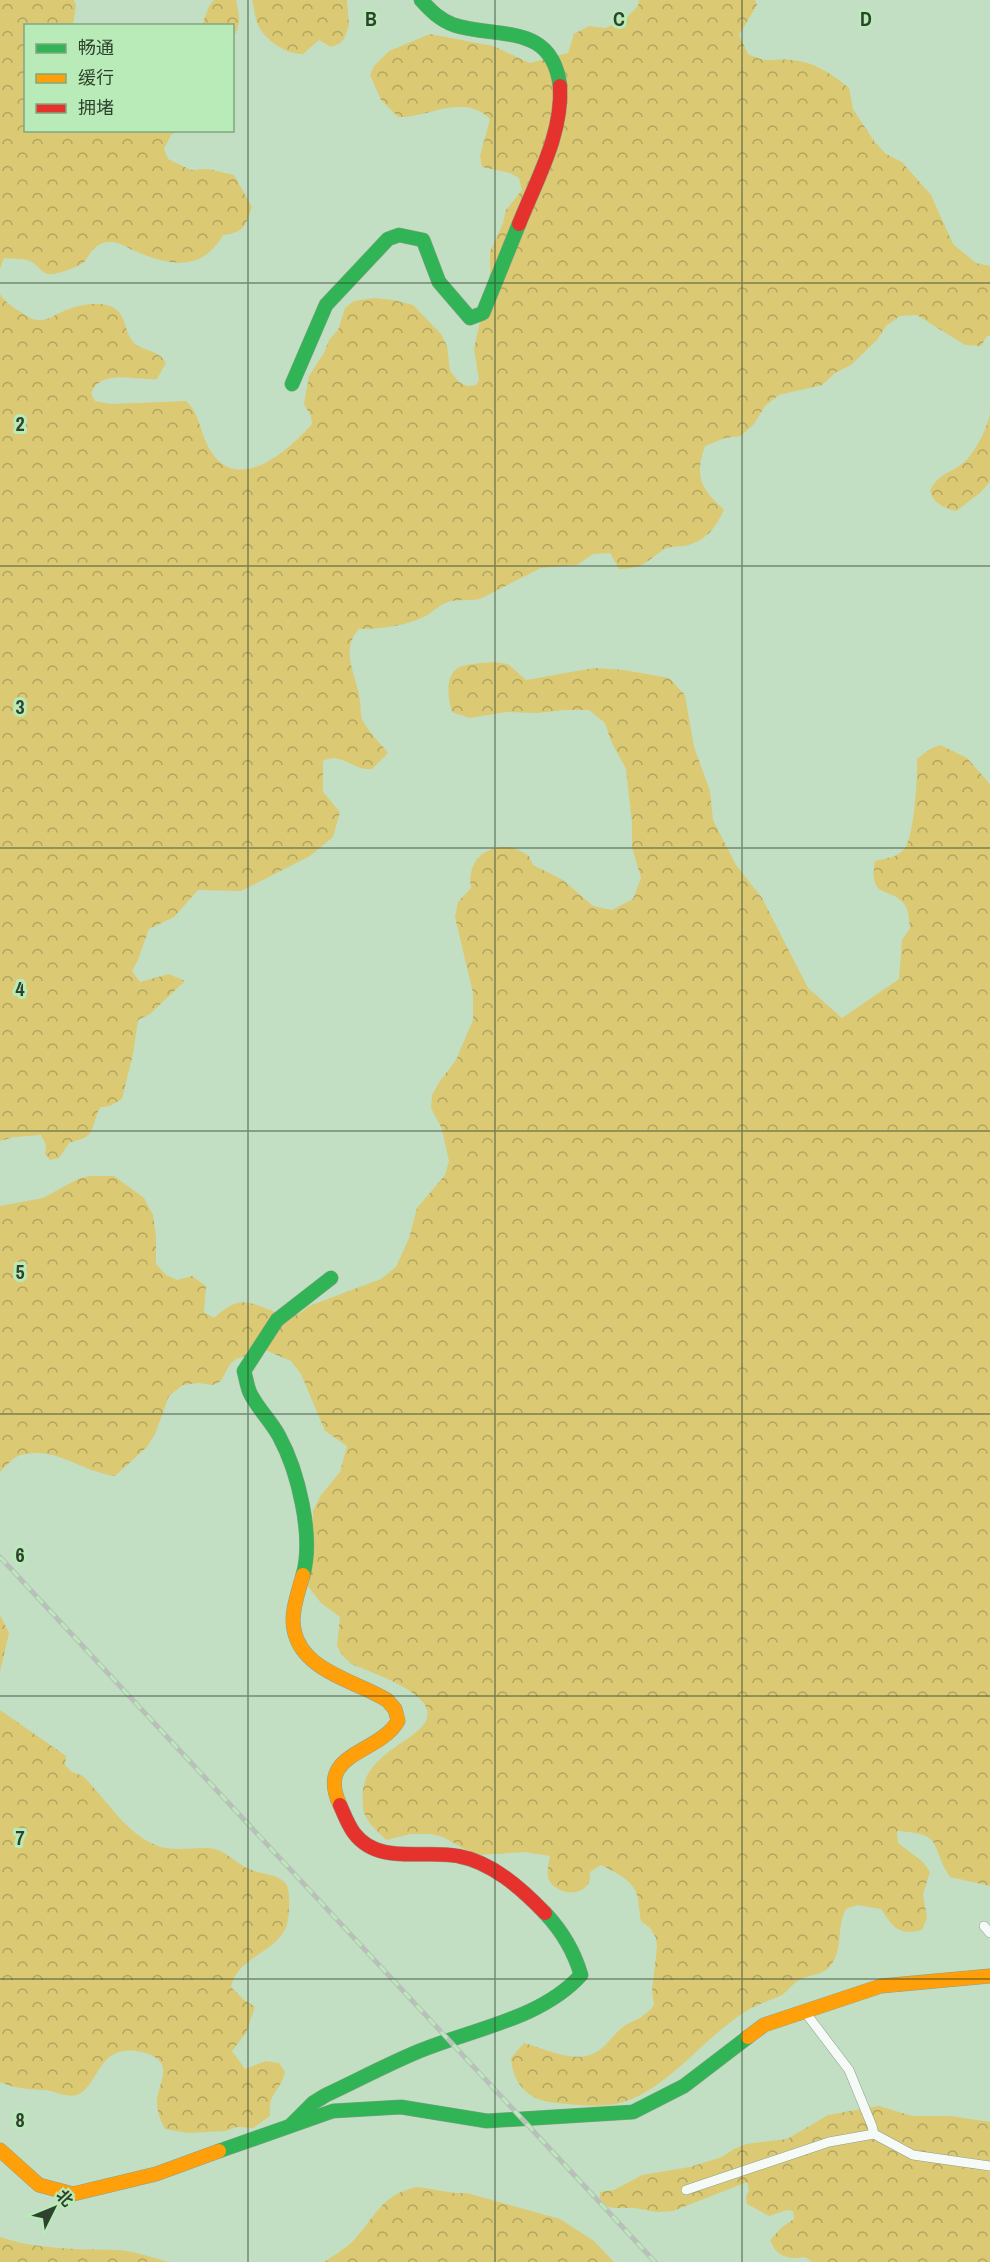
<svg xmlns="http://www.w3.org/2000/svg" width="990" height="2262" viewBox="0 0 990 2262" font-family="'Archivo Narrow','Noto Sans SC',sans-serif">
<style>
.forest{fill:url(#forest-crowns)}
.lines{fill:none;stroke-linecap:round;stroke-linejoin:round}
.street-casing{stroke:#8ba08b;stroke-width:10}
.fast-casing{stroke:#8ba08b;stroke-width:15}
.slow-casing{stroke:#8ba08b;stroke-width:15}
.jam-casing{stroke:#8ba08b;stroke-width:15}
.street{stroke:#f6faf6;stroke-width:9}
.fast{stroke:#30b455;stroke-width:14}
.slow{stroke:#ff9f0a;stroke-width:14}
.jam{stroke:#e5322d;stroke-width:14}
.rail-casing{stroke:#b9c0b9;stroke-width:5}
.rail{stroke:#b8ebb7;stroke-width:3;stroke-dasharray:9;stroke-linecap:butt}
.grid{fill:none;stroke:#2e422e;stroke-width:1.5;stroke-opacity:0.55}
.grid-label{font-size:20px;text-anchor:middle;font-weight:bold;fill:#2e422e;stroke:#b8ebb7;stroke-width:6;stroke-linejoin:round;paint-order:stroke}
</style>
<defs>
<pattern id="forest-crowns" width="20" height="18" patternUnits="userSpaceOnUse" patternTransform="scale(1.5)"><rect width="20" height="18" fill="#dbc974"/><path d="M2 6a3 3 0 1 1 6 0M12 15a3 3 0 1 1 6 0" fill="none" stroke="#b2a560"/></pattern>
</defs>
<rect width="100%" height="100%" fill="#c3dfc3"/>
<g class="forest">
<path d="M 0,0 L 74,0 L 76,6 L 73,25 L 26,26 L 26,130 L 178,131 L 171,135 L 164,149 L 168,159 L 191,170 L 208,169 L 234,175 L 252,207 C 245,227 245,232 223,235 C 202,272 169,266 135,251 C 126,247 119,241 109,242 C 94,243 92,252 85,261 C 80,267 58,274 51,274 C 41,274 39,266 32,262 C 25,258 12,259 4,258 L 0,269 Z"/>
<path d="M 214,0 L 236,0 C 239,16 242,24 233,38 L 232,26 L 202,25 L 209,6 Z"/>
<path d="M 252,0 L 347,0 L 349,26 L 344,39 L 339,44 L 331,47 L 319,40 L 303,54 C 285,55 260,37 256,19 C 254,12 254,7 252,0 Z"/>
<path d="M 639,0 L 755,0 L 757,5 L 739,35 L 748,54 C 770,64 769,58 790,60 C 813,61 832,74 849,88 L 853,109 L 874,141 L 886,154 L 902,162 L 931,195 L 953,244 L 976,263 L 990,266 L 990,336 L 987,336 L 981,346 L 965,345 L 917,315 L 900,316 L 886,326 L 877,340 L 851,365 L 835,373 L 822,385 L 779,395 L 765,406 L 754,424 L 741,436 L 725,438 L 705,446 C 694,478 701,488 724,510 C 715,529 705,542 684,546 C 677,547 671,546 665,549 C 644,562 646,568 619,569 L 610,553 L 593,554 L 577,565 L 541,568 L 480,599 C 470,601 461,599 452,601 C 440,603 434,612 424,617 C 405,626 380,629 359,629 C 340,650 355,672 359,695 C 361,703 360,712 362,719 C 367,730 380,743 388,753 L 372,769 C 353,771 341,751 323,761 L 323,792 L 340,812 L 333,837 L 310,856 L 241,891 L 198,890 L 174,917 L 149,929 L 137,962 L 132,971 L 140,982 L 169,974 L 185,981 L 150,1014 L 138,1020 L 133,1054 L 122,1099 L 110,1106 L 101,1107 C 93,1116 97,1131 84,1138 C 80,1140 74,1141 69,1143 L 59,1158 L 50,1160 L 45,1154 L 46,1145 L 41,1135 L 14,1137 L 0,1141 L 0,294 C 5,302 14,308 21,312 C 26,316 32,320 38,320 C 48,321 56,314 64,311 C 78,305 100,300 114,308 C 127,315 124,334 135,344 C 146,352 159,350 166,363 L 157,379 C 135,381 102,368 91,393 L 95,401 L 111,404 L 186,401 C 199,413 199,427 206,442 C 231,499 285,455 312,424 L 311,416 L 304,404 L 309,376 L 324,353 L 329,340 L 338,330 L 345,308 L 354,301 L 373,298 L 393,300 L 413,305 L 441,334 L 447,346 L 450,371 L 459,382 L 467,386 L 476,385 L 479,380 L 474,349 L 490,274 L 490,252 L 503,223 L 506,210 L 522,190 L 519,178 L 510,173 L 482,167 L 480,156 L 490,119 C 463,92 429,118 398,117 L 381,100 L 370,75 L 374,66 L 389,51 L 430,34 L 493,46 L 530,63 L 568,53 L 574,34 L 589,26 L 605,28 L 623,21 L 638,6 Z"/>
<path d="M 990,414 L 990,482 L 980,493 L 956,511 C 944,508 934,504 930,491 C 937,475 948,474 962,464 C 974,455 987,429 990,414 Z"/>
<path d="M 494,662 L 508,664 L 526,680 L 594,668 L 624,670 L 669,678 L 685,695 L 694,747 L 710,791 L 713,820 L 736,865 L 762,898 L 808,988 L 842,1018 L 899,979 L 902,940 L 910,928 C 909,921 909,911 905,905 C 891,885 868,902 875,861 C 886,858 898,858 905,848 C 914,836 918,775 917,759 L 930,749 L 940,745 L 967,758 L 990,784 L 990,1886 L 950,1877 C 929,1844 945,1834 897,1831 L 898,1843 L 923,1862 L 930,1872 L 923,1894 L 927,1918 L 922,1930 C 898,1936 893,1927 881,1909 L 857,1905 L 846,1909 C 836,1927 844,1948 831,1965 C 823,1976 810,1974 799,1980 C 792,1984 788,1991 782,1995 C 770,2001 756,2004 745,2012 C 704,2037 668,2090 620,2103 C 601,2108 577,2105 557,2103 C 529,2101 513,2085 511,2058 L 524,2043 C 547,2049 579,2067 601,2049 C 609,2042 615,2033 624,2026 C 636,2019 646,2017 654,2005 L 652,1991 L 657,1947 L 656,1938 L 650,1928 L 641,1921 C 639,1913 639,1898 636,1892 C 630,1879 613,1871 601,1865 L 590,1872 C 590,1875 590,1879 589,1882 C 582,1898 556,1894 549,1880 C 546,1872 549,1863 550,1856 L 525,1852 L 475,1855 L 443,1837 L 431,1834 L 411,1834 L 386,1840 C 380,1833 368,1824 365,1815 C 363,1812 363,1806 363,1802 C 356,1747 440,1739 426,1707 C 418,1690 381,1676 364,1669 C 359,1667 352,1665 348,1661 C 343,1657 340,1651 337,1646 L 340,1617 L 321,1603 L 308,1586 L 311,1571 L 313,1511 L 321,1495 L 340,1472 L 347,1446 L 325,1431 L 301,1374 L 291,1361 L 265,1350 L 236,1359 L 230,1364 L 221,1381 L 213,1385 L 198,1383 L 183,1385 L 169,1396 L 155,1434 L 147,1447 L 115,1476 C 81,1472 54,1444 18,1456 C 12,1459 5,1467 0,1472 L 0,1206 L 43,1198 L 78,1179 L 89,1176 L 114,1176 L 144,1198 L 153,1215 L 156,1236 L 156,1264 L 166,1275 L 177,1280 L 192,1276 L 206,1286 L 204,1312 L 214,1318 C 239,1295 247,1301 275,1312 C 282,1315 292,1314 299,1314 L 309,1306 L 381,1279 L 396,1267 L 409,1238 L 417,1208 L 445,1175 L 449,1161 L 442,1129 L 431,1108 L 432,1095 L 440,1081 L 456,1060 L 473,1020 L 473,993 L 455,917 L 458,902 L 471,888 C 467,865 481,847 506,847 C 514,847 522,852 529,856 L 533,865 L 563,880 L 593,906 L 612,910 L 633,899 L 641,878 L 632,847 L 632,823 L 626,769 L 611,741 L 605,723 L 589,710 L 565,710 L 537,713 L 507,712 L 469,718 L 452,712 C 448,699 444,674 460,667 C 469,663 484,663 494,662 Z"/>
<polygon points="0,1615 9,1633 0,1672"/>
<path d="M 0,1710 L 66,1756 L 65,1765 L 72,1772 L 83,1776 C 105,1798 123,1829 151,1843 C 170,1853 189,1847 209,1848 C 226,1850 234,1862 249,1869 C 259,1874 280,1874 286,1884 C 291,1892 289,1910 288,1920 C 282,1953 238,1954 231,1987 L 243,1999 L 255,2007 L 246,2033 L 232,2051 L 245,2069 L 266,2061 L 279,2063 L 285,2072 C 280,2093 268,2091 270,2116 L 253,2128 L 237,2127 L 225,2131 L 188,2133 L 165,2129 C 161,2121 157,2112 157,2103 C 156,2091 168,2074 161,2063 C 156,2056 148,2053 141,2052 C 97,2042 100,2086 77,2095 C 66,2098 56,2091 45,2090 C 29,2089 15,2089 0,2082 Z"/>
<path d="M 879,2106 L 912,2116 L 951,2116 L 990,2122 L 990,2262 L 812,2262 L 805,2257 C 789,2260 776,2257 770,2240 L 781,2228 L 794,2219 L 793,2211 L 787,2210 L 769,2216 L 747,2204 L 746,2197 L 749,2190 L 747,2182 L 673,2211 L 657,2212 L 634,2208 L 613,2208 L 606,2206 L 600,2199 L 600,2192 L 614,2190 L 642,2175 L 690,2167 L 722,2157 L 734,2149 L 746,2144 L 787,2139 L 828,2115 Z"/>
<path d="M 418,2187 L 455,2193 L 467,2193 L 560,2219 L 594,2241 L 614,2262 L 324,2262 C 333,2256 343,2250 351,2243 C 374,2220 381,2193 418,2187 Z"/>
<path d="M 0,2237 C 39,2250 79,2249 119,2250 C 135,2251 153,2258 169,2262 L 0,2262 Z"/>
</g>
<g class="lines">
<defs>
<g id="street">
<polyline points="984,1926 990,1933"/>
<polyline points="805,2012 849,2070 872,2126 874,2134"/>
<polyline points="686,2190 829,2142 874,2134 913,2155 990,2166"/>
</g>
<g id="fast">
<path d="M 421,0 C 431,11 440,20 454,25 C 498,39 552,22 560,86"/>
<polyline points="292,384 326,305 388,239 399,235 423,240 439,282 470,318 483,313 519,224"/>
<path d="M 303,1575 C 314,1536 298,1471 279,1436 C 271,1421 258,1409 250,1393 C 247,1386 246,1378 244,1371 L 277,1320 L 331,1278"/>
<path d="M 291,2125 L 313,2103 L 326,2095 C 356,2081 386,2065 417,2052 C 471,2029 540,2020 581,1975 C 574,1951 562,1931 545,1913"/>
<polyline points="219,2151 333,2111 401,2107 487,2121 633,2112 684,2086 748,2037"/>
</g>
<g id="slow">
<path d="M 303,1575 C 299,1590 293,1605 293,1620 C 294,1670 353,1679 387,1700 L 395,1709 L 398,1721 C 378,1755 315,1752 340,1805"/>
<polyline points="748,2037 764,2025 881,1986 990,1976"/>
<polyline points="0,2150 39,2185 73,2194 156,2174 219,2151"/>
</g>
<g id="jam">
<path d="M 519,224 C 536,181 563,134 560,86"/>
<path d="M 340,1805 C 344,1814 348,1825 354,1833 C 379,1866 424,1849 458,1856 C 492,1862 522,1889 545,1913"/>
</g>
</defs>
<use href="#street" class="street-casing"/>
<use href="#fast" class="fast-casing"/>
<use href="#slow" class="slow-casing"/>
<use href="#jam" class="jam-casing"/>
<use href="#street" class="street"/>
<use href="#fast" class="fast"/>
<use href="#slow" class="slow"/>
<use href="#jam" class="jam"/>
<defs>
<polyline id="rail" points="0,1557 655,2262"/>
</defs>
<use href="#rail" class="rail-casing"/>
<use href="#rail" class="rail"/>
</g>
<path class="grid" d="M 248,0 L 248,2262M 495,0 L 495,2262M 742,0 L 742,2262M 0,283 L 990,283M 0,566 L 990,566M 0,848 L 990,848M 0,1131 L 990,1131M 0,1414 L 990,1414M 0,1696 L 990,1696M 0,1979 L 990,1979"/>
<g class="grid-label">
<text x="371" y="26">B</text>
<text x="619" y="26">C</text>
<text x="866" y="26">D</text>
<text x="20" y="431">2</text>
<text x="20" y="714">3</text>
<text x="20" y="996">4</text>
<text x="20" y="1279">5</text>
<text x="20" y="1562">6</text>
<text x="20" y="1845">7</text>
<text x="20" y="2127">8</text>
</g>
<rect x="24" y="24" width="210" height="108" fill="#b8ebb7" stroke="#81a780" stroke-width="1.5"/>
<rect x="36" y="44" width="30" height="9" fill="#30b455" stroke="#81a780" stroke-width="1.5"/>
<text x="78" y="54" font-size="18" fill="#2e422e">畅通</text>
<rect x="36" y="74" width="30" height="9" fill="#ff9f0a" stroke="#81a780" stroke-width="1.5"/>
<text x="78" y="84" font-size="18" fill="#2e422e">缓行</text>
<rect x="36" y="104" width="30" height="9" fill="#e5322d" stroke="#81a780" stroke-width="1.5"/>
<text x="78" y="114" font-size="18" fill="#2e422e">拥堵</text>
<g transform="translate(54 2208) rotate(47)" stroke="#b8ebb7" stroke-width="4.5" paint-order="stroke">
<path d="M0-4.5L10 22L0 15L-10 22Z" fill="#2e422e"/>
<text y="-9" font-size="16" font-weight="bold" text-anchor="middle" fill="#2e422e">北</text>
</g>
</svg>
